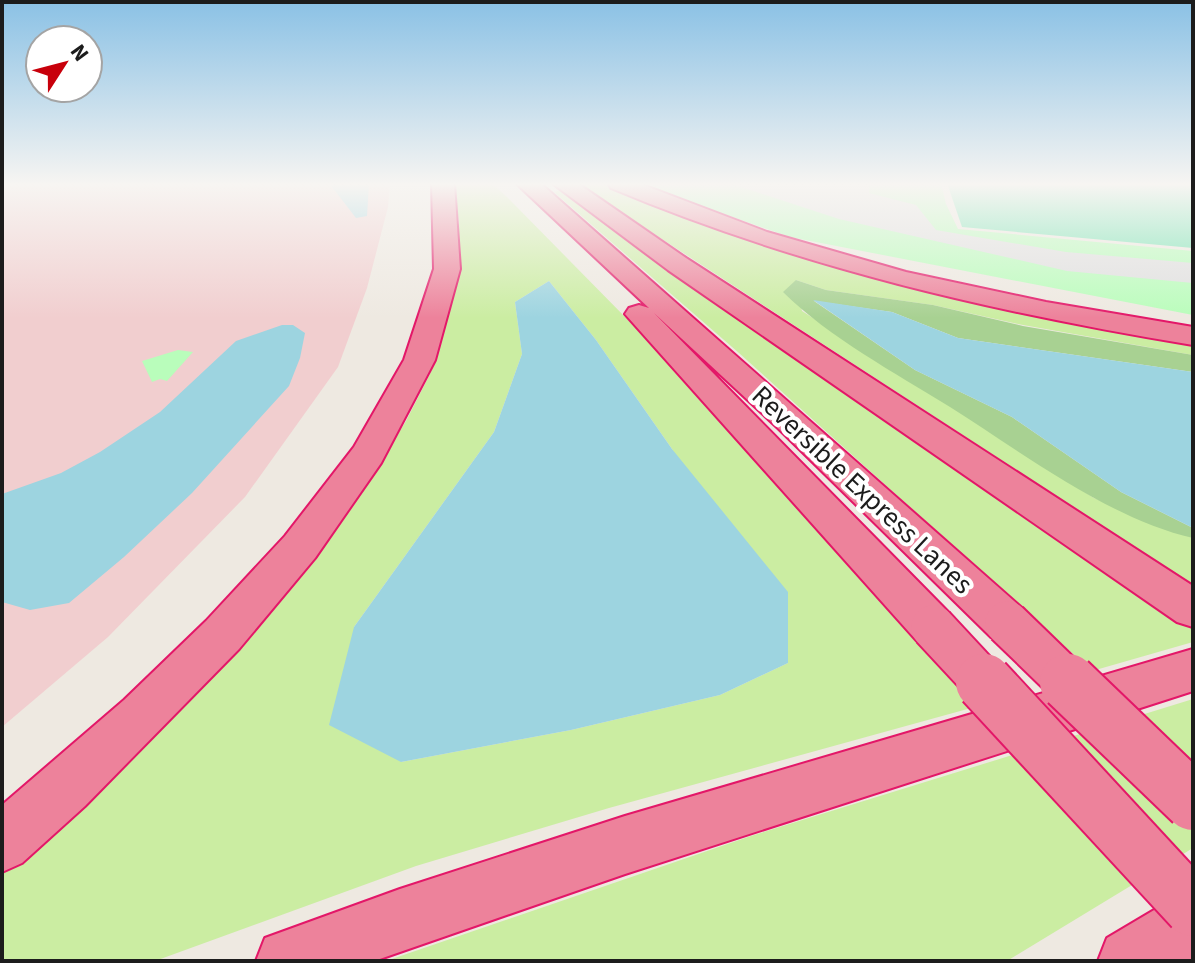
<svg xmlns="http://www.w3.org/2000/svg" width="1195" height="963" viewBox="0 0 1195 963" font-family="'Source Sans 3',sans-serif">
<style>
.commercial{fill:#f1cecf}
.grass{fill:#cbeda2;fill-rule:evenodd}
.forest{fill:#a8d192}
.park{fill:#b9fdbb}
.pitch{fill:#78e4b4}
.parking{fill:#e0e0e0}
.water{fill:#9dd4e0}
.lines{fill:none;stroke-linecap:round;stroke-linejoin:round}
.highway-casing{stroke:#e31768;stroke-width:4}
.highway{fill:#ed829b;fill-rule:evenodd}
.highway-bridge-far1-casing{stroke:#e31768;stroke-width:47;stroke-linecap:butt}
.highway-bridge-casing{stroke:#e31768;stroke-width:60;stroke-linecap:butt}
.highway-bridge-far1{stroke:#ed829b;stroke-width:43}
.highway-bridge{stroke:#ed829b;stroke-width:56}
.labels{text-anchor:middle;stroke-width:8;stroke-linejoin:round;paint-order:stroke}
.street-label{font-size:28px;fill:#1c1c1c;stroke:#fff}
</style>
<rect width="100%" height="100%" fill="#eee9e1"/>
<polygon class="commercial" points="2,183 390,183 388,207 367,288 338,367 245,497 108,637 2,727"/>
<g class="grass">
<path d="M 453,183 L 491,183 L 507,197 L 691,384 L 982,705 L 609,808 L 416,866 L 155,961 L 2,961 L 2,873 L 77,805 L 332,532 L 373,474 L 406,421 L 430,374 L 443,336 L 457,270 L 459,221 ZM 549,281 L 596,340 L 672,449 L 788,663 L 720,695 L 571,730 L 401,762 L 354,627 L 494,432 L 522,354 L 515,302 Z"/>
<polygon points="576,183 612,183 754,239 1193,339 1193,355 1023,325 933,305 826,290 796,280 802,311 1094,498 1193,538 1193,585"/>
<polygon points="562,190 858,402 1193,627 1193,642 1092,671 739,353 554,192"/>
<polygon points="1193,699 1193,848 1007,961 386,961 751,836"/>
</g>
<path class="forest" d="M 796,280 L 826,290 L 933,305 L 1023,326 L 1193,355 L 1193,372 L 958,338 L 892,312 L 814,301 L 915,370 L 1012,417 L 1121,492 L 1193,528 L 1193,538 C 1109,519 1023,453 950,407 C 894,372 831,339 783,292 Z"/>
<g class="park">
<polygon points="662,183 941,183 946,204 958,229 1193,251 1193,315 790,237 647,187"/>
<polygon points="178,350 193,352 167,381 160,379 152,382 142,361"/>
</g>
<polygon class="pitch" points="947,183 1193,183 1193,248 962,227"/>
<polygon class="parking" points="729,183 869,183 869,193 916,205 936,230 1066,252 1193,263 1193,283 1067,271 839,219"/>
<g class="water">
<polygon points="329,183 369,183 367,216 356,218"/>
<polygon points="549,281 596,340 672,449 788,592 788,663 720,695 571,730 401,762 329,725 354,627 494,432 522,354 515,302"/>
<polygon points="813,300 892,312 958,338 1193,372 1193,528 1121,492 1012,417 915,370"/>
<polygon points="282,325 293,325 305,333 300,358 289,386 192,493 124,557 69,603 30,610 2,602 2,494 61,473 100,452 160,412 236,341"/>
</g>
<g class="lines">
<defs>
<g id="highway">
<polygon points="432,183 454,183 460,269 435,360 381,463 315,558 239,649 85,806 22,863 2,872 2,805 124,700 206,621 285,536 354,447 404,360 434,269"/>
<polygon points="516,183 540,183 1023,609 1030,623 1023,637 1007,642 991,637 779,429 654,313 949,613 956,627 949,641 933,646 917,641 625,314 629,308 639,305 649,308"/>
<polygon points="552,183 577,183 686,258 1193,586 1193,627 1177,622 668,270"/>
<path d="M 608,183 L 638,183 L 767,232 L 906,272 L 1046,302 L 1193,327 L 1193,345 C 993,312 799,267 611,188 Z"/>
<polygon points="1193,649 1193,691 625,874 374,961 256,961 265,938 400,889 625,816"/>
<polygon points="1193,891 1193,958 1188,961 1098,961 1107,938 1171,900"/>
</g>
</defs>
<use href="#highway" class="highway-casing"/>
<use href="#highway" class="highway"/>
<defs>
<g id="highway-bridge-far1">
<polyline points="1007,623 1070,684"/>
<polyline points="933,627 986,684"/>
</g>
<g id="highway-bridge">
<polyline points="984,682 1193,908"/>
<polyline points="1068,682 1193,802"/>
</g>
</defs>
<use href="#highway-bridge-far1" class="highway-bridge-far1-casing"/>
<use href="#highway-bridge" class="highway-bridge-casing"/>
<use href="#highway-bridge-far1" class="highway-bridge-far1"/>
<use href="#highway-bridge" class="highway-bridge"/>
</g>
<linearGradient id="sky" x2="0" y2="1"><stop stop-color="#8ac1e5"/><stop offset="0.58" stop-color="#f7f5f2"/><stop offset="1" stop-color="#f7f5f2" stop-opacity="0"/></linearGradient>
<rect width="1195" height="318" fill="url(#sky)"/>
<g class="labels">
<g class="street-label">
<text transform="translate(863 489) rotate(43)" y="10">Reversible Express Lanes</text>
</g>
</g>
<rect width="1195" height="963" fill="none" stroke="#1c1c1c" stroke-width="8"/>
<g transform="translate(64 64) rotate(54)"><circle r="38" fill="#ffffff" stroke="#a4a4a4" stroke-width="2"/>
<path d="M0-6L14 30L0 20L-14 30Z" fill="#c8000b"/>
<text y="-12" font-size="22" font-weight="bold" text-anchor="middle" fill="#1c1c1c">N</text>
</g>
</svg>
